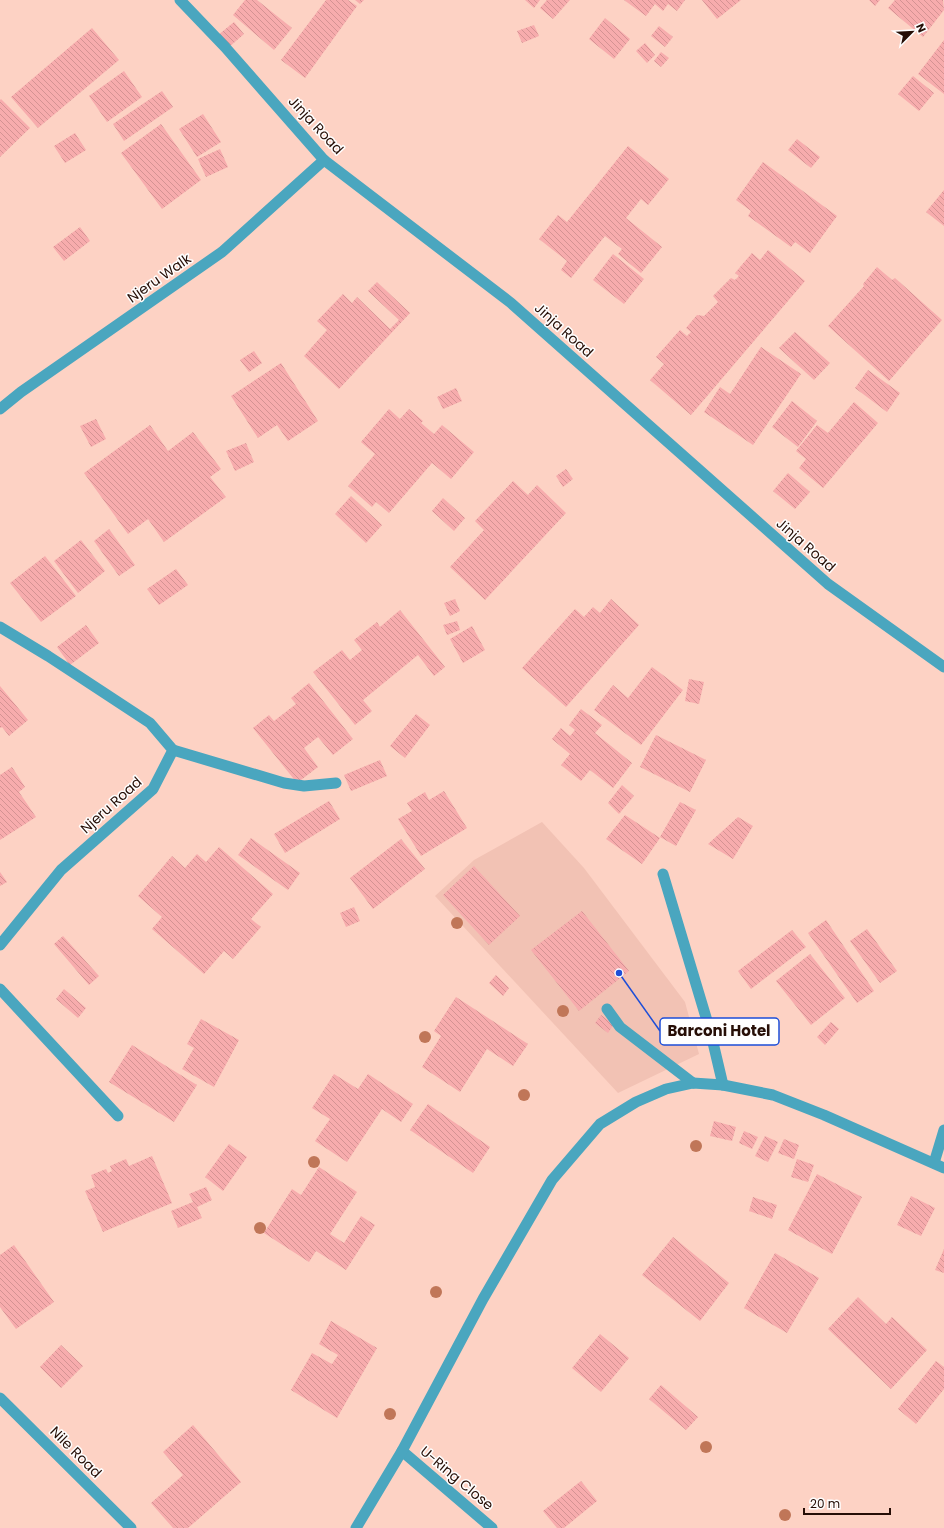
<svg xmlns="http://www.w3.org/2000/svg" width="944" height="1528" viewBox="0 0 944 1528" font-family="Poppins,sans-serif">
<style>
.built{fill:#f2c2b4}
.building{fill:url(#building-back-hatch)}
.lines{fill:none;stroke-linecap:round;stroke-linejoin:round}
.service{stroke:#4aa6bf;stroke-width:11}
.minor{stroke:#4aa6bf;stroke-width:11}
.tertiary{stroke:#4aa6bf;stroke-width:11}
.tree{fill:#c07658}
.labels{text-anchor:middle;stroke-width:3;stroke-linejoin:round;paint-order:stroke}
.street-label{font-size:14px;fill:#260e06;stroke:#fefefe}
.leader{fill:none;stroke:#1d4ed8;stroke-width:1.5}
.callout-dot{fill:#1d4ed8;stroke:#fefefe;stroke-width:1.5}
.callout{fill:#fefefe;stroke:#1d4ed8;stroke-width:1.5}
.callout-label{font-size:15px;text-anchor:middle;font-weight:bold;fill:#260e06}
</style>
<defs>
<pattern id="building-back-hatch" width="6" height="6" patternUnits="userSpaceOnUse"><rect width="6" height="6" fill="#f7acad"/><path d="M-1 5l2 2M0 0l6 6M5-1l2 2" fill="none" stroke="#d49393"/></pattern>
</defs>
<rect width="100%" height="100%" fill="#fdd2c4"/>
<polygon class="built" points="542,822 584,868 685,1002 699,1054 618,1093 435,896 474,860"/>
<g class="building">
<polygon points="245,0 257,0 292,28 274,50 233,15"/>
<polygon points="326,0 348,0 357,6 305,78 281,60"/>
<polygon points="355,0 364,0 360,4"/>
<polygon points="525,0 540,0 534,8"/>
<polygon points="547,0 570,0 553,19 540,8"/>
<polygon points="624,0 685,0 677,11 668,4 663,11 655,4 646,16"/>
<polygon points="702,0 741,0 717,19"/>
<polygon points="869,0 880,0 875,6"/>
<polygon points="895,0 943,0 944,10 923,37 888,8"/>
<polygon points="605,18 630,39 614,59 589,39"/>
<polygon points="234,22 244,34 228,48 217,36"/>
<polygon points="534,25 539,36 522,43 517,31"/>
<polygon points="659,26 673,37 665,47 651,36"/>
<polygon points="92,28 119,60 38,128 11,97"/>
<polygon points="944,40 944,94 918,74"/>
<polygon points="645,43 655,55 647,63 636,51"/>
<polygon points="661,52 669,58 661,67 654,61"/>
<polygon points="124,71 142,97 107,122 89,96"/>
<polygon points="913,76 934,93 919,111 898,94"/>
<polygon points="162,91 173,107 124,141 113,124"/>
<polygon points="1,99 30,128 0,157 0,100"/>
<polygon points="203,114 221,142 197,157 179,129"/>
<polygon points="161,124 201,180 162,209 121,153"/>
<polygon points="75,133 86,150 65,163 54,146"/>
<polygon points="797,139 820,157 811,168 788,150"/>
<polygon points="628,146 669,179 648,205 641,199 626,218 662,247 641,273 618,254 622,249 605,236 571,278 561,270 567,261 539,239 558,215 567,222"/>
<polygon points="220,149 228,167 206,177 198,159"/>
<polygon points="763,162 837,216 810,253 795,242 791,247 748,216 751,211 736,200"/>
<polygon points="944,190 944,226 926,212"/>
<polygon points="80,227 90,241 64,261 53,247"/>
<polygon points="768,250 805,281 691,415 650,380 664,364 656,357 680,330 687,336 691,332 686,328 697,315 704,316 718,302 713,296 731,278 735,280 739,276 735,273 752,253 760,260"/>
<polygon points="613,254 644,279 624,304 593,280"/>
<polygon points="877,267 892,280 895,278 942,320 889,381 828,326 864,286 863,284"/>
<polygon points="377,282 410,313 339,389 304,356 327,330 317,321 343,294 352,303 357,297 390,329 399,320 368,291"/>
<polygon points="795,332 830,363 814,380 779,348"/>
<polygon points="761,347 801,374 753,445 704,412 720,387 730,394"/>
<polygon points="254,351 262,363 249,372 240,360"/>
<polygon points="281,363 318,421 288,441 277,425 258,438 231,396"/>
<polygon points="868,370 900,393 887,412 855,388"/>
<polygon points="456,388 462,401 443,409 437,397"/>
<polygon points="792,401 817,421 798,447 772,427"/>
<polygon points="854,402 878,423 823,488 799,468 806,459 796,451 817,425 828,433"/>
<polygon points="389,409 400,419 409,409 423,421 421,423 434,434 442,425 474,452 451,479 432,463 389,513 376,502 372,507 348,486 375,454 361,442"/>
<polygon points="96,419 106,439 91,447 80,426"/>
<polygon points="150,425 168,451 193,432 221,469 210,477 226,497 164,542 148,519 128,534 84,473"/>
<polygon points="246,443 254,462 235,471 226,451"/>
<polygon points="566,469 573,479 563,487 556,476"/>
<polygon points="788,473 810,492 795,509 773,491"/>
<polygon points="513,481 528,495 537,485 566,513 485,600 450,567 484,530 475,521"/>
<polygon points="351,496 382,525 366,543 335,514"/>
<polygon points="443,498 465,518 454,531 432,511"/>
<polygon points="109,529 135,565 119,576 94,541"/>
<polygon points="81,540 105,571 78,593 54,561"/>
<polygon points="45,556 76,596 41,622 10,583"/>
<polygon points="176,569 188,585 159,605 147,589"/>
<polygon points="455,599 460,611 450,616 444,603"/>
<polygon points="611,599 639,625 566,707 522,668 575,609 584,617 593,607 600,613"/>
<polygon points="400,610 445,667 434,676 418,655 363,700 372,711 355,725 313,672 342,650 350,660 362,650 354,640 377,622 380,627"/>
<polygon points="457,621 460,630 447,635 443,625"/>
<polygon points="86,625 99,643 70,665 57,647"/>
<polygon points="472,626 485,650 463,663 450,639"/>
<polygon points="652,667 683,690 641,745 594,710 613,685 628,698"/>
<polygon points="689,679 704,682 699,704 685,701"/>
<polygon points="309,683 353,739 333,755 318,737 304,748 318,767 297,783 253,728 269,715 274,721 296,704 291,698"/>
<polygon points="0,686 28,720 9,736 2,727 0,728"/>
<polygon points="581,709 602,725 595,733 632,763 613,788 590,770 581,781 561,765 570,754 552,739 561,728 570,736 575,730 569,725"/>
<polygon points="416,714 430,725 405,758 390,746"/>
<polygon points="656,735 706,760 690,792 640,767"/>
<polygon points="380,760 387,776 351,791 344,775"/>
<polygon points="12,767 25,787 19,792 36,817 0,840 0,775"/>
<polygon points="622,785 634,796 619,814 608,803"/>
<polygon points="444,791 467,828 421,856 398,819 412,811 407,803 425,792 429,800"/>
<polygon points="329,801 340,819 285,853 274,834"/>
<polygon points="680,802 696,810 676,846 660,837"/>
<polygon points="625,815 660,838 642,864 606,839"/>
<polygon points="738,817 753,826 733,859 708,844"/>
<polygon points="251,838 300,873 288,890 238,855"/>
<polygon points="401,839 425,869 373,909 350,878"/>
<polygon points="219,847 273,894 251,919 261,927 233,959 224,951 204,974 152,929 162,917 138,896 172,856 185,868 197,854 206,862"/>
<polygon points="474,866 520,916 489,945 443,895"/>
<polygon points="0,872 7,882 0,886"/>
<polygon points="354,907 360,921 346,927 340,913"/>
<polygon points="582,911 629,971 579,1011 531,950"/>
<polygon points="826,920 874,991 857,1003 808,933"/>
<polygon points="867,929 897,971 880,983 850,941"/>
<polygon points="792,930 806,947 751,989 738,971"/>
<polygon points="63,936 99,976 89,985 54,944"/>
<polygon points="810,954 845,998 811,1025 776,981"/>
<polygon points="496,975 509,988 503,996 489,983"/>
<polygon points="64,989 86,1008 78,1018 56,999"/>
<polygon points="456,997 528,1044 513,1066 487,1049 460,1092 422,1067 441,1036 434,1031"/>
<polygon points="601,1015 614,1024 608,1033 595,1023"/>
<polygon points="201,1019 239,1040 214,1087 182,1069 194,1048 187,1044"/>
<polygon points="831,1022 839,1029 825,1045 817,1037"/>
<polygon points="132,1045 197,1085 174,1122 109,1082"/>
<polygon points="334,1074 358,1089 368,1074 413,1104 401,1122 382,1109 347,1162 315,1141 330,1119 312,1108"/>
<polygon points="428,1104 490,1147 473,1173 410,1130"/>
<polygon points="714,1121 736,1127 732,1141 710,1136"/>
<polygon points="744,1131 758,1137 752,1149 739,1143"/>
<polygon points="765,1136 778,1142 768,1162 755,1156"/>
<polygon points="784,1139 799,1145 794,1159 778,1153"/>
<polygon points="229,1144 247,1157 223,1191 205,1177"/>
<polygon points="152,1156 172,1203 103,1232 85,1191 95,1187 91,1175 106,1169 108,1173 112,1171 110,1166 126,1159 129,1166"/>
<polygon points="797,1159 814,1165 808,1182 791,1177"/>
<polygon points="319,1167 357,1192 330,1234 344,1243 361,1216 375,1225 346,1270 316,1251 309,1262 264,1233 292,1189 301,1195"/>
<polygon points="817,1174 862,1197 832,1254 788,1230"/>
<polygon points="206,1187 212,1200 197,1207 202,1218 178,1228 171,1211 193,1202 189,1194"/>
<polygon points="911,1196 935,1208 921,1236 897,1225"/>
<polygon points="753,1197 777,1205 772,1219 749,1211"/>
<polygon points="673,1237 729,1283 700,1321 642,1275"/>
<polygon points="14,1245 54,1302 16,1329 0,1307 0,1255"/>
<polygon points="944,1249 944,1273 935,1270"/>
<polygon points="775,1253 819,1278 787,1333 744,1308"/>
<polygon points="858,1297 886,1324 892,1317 927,1350 891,1389 828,1329"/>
<polygon points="331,1321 377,1348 337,1418 291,1390 312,1353 332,1364 338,1355 319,1344"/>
<polygon points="600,1334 629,1358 601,1392 572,1368"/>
<polygon points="61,1345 83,1366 61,1388 40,1367"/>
<polygon points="936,1361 944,1367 944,1389 916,1424 898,1409"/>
<polygon points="661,1385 698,1417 686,1430 649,1399"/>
<polygon points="193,1425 241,1482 188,1528 173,1528 151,1503 183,1475 163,1452"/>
<polygon points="581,1481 597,1501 564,1528 557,1528 543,1511"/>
</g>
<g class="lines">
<g class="service">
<polyline points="663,874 711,1034 723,1085"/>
<polyline points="607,1009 620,1027 693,1083"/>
</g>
<g class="minor">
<polyline points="180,0 225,47 324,160 511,303 828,584 944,667"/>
<polyline points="0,409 21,392 222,252 324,160"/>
<polyline points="0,627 48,656 150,723 173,750 153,789 61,870 0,945"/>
<polyline points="173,750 284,783 304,786 336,783"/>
<polyline points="0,989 118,1116"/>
<polyline points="934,1163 944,1130"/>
<polyline points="0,1398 131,1528"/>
<polyline points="402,1451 492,1528"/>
</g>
<polyline class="tertiary" points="356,1528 402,1451 483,1299 552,1180 600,1124 636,1102 666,1089 693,1083 723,1085 773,1095 824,1115 944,1168"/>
</g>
<g class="tree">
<circle cx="457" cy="923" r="6"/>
<circle cx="563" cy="1011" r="6"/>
<circle cx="425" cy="1037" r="6"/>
<circle cx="524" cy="1095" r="6"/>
<circle cx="696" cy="1146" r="6"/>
<circle cx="314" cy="1162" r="6"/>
<circle cx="260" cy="1228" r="6"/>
<circle cx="436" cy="1292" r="6"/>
<circle cx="390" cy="1414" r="6"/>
<circle cx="706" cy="1447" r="6"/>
<circle cx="785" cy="1515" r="6"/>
</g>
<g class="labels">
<g class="street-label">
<text transform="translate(316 125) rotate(47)" y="5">Jinja Road</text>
<text transform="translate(159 278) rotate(-35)" y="5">Njeru Walk</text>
<text transform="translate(564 330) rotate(42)" y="5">Jinja Road</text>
<text transform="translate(806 545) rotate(41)" y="5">Jinja Road</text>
<text transform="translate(111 805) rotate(-42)" y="5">Njeru Road</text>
<text transform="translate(76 1452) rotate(45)" y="5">Nile Road</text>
<text transform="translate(457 1478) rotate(40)" y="5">U-Ring Close</text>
</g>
</g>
<path class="leader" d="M619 973L660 1031"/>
<circle class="callout-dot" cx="619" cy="973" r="4"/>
<rect class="callout" x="660" y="1018" width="119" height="27" rx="4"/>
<g class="callout-label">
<text x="719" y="1036">Barconi Hotel</text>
</g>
<g transform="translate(912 32) rotate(66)" stroke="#fefefe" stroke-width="3" paint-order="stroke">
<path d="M0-3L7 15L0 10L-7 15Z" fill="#260e06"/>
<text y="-6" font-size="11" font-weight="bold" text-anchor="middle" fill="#260e06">N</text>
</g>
<path d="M804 1508v6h86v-6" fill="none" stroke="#260e06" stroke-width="2"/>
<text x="810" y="1508" font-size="12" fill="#260e06" stroke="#fefefe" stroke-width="3" paint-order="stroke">20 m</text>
</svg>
